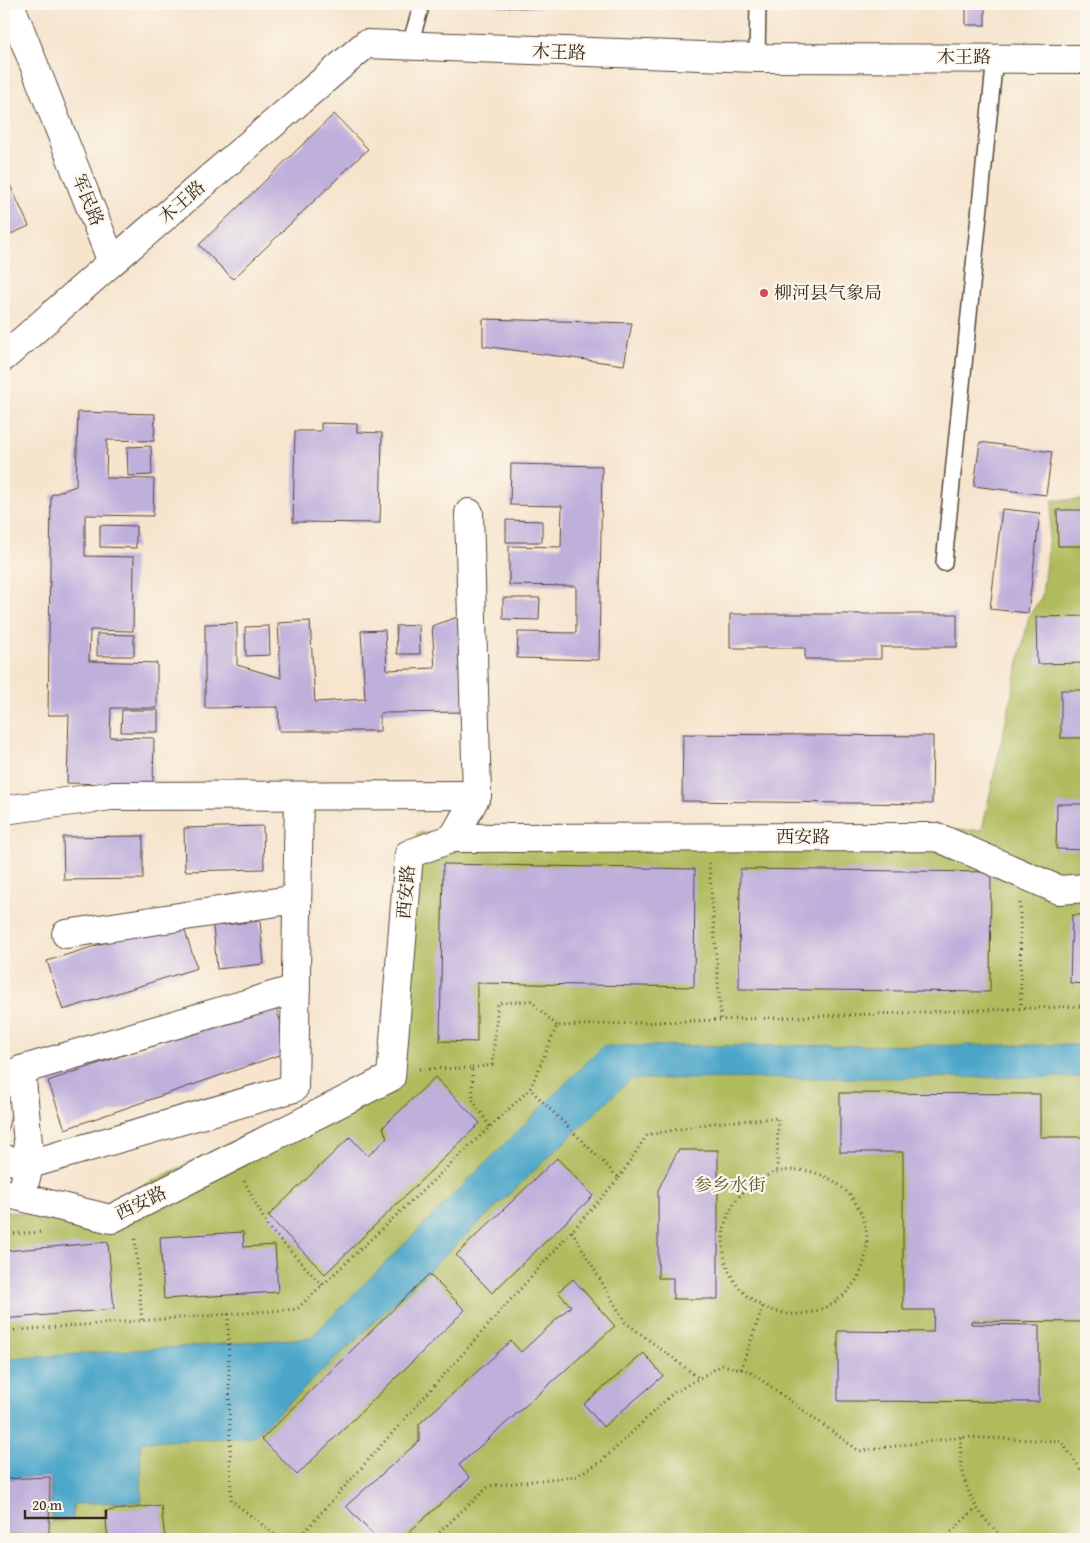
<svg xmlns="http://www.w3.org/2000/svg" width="1090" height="1543" viewBox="0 0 1090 1543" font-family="'Gentium Book Plus','Noto Serif SC',serif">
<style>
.green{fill:#afbb5d;stroke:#75723e}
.water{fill:#4ba6c9;stroke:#436874}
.building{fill:#bfafdb}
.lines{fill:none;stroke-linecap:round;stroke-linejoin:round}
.lane-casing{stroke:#574638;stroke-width:18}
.street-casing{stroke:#574638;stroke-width:30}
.secondary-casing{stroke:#574638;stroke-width:30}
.path{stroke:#574638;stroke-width:3;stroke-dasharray:1 4;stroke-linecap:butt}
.lane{stroke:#fff;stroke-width:15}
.street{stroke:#fff;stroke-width:28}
.secondary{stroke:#fff;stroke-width:28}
.poi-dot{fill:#d1495b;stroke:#fbf7ec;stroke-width:2}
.labels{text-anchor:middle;stroke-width:4.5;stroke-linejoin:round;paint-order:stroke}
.street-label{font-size:18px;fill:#3b2a1e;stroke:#fbf7ec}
.poi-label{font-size:18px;fill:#3b2a1e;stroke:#fbf7ec;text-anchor:start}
.park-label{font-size:18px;fill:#5e5631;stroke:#fbf7ec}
</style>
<rect width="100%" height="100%" fill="#fbf7ec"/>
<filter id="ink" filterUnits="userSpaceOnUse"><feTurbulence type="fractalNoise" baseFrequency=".02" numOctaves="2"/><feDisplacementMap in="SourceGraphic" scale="10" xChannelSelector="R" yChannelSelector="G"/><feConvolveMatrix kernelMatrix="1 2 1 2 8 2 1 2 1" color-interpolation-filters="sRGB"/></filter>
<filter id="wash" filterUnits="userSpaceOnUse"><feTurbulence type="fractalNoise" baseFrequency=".0096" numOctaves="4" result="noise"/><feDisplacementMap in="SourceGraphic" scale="20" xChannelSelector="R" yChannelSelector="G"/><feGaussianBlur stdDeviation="1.12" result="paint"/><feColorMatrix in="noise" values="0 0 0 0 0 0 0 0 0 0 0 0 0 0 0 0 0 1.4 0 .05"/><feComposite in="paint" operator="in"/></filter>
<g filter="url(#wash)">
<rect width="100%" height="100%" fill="#f6e4cd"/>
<polygon class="green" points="1053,500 1086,500 1086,1539 4,1539 4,1211 71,1221 397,1061 417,833 982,830 1029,616 1042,596"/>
<polygon class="water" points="1086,1045 1086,1077 631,1079 253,1437 140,1442 142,1501 73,1504 73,1520 52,1521 50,1477 4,1479 4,1359 310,1338 603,1046"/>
<g id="blocks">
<g class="building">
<polygon points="498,4 540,4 540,8 498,7"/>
<rect x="966" y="4" width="19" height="21"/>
<polygon points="334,114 368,149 233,279 199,245"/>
<polygon points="4,172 29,226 4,237"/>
<polygon points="483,319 632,323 624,365 483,346"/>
<polygon points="78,412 155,414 154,441 107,440 106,478 154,479 153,516 85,515 85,556 134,557 133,631 90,630 89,661 157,663 157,708 111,708 110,737 154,738 153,785 67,783 69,715 48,715 51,495 76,486"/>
<polygon points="321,423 357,424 357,432 382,433 380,523 293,522 295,431 321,431"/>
<polygon points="980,442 1052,452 1046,495 974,486"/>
<polygon points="151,446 152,475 128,476 127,447"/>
<polygon points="511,464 602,466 599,660 517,658 518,632 576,633 576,586 509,585 509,546 561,547 562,506 510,505"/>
<polygon points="1002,509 1040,513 1028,613 990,609"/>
<polygon points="1057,510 1086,510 1086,546 1058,546"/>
<polygon points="506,520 542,521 542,542 506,542"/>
<polygon points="100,525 136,526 136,548 100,547"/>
<polygon points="503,598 540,598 539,620 503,619"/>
<polygon points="730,614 957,614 957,647 881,647 881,659 805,659 805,648 730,648"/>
<polygon points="463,615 464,712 380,713 380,731 279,731 278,707 205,708 205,624 237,623 237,665 281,678 278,623 310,621 315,702 365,699 361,631 385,630 387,670 435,668 432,626"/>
<polygon points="1086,616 1086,663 1037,664 1036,617"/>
<polygon points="419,625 420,654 397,654 396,626"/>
<polygon points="269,626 270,655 246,656 245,627"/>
<polygon points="97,634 134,635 134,656 97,656"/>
<rect x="1061" y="690" width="25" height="48"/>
<polygon points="122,710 158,710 158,732 121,732"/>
<polygon points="683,734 933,736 932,804 682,801"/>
<polygon points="1057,804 1086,804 1086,850 1056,849"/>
<polygon points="263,826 264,869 185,871 184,828"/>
<polygon points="143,836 143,879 64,880 63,837"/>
<polygon points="443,864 695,869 694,987 477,983 477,1042 440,1041"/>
<polygon points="740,869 991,872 990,992 739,989"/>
<polygon points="1072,915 1086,915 1086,984 1070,983"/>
<polygon points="181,919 197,968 63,1010 47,961"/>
<polygon points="260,921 264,964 217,969 213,926"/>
<polygon points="274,1003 291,1051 65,1129 48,1081"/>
<polygon points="4,1077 20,1081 6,1136 4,1135"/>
<polygon points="435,1077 480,1123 325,1274 268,1216 350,1137 368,1156 387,1138 383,1127"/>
<polygon points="840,1093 1040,1094 1040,1137 1086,1137 1086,1322 971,1321 971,1324 1039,1325 1039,1402 838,1401 838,1331 933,1332 934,1310 903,1310 903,1152 840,1152"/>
<polygon points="678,1150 718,1150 718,1299 673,1299 673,1278 658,1278 658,1190"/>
<polygon points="557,1158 593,1196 492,1293 456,1255"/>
<polygon points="243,1232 244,1247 275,1245 278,1292 164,1299 160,1237"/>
<polygon points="108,1242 114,1309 4,1319 4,1251"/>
<polygon points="429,1274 465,1310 297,1475 262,1439"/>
<polygon points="573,1279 615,1326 459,1465 470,1478 401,1539 377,1539 346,1506 419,1441 419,1424 511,1341 521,1352 571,1306 558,1292"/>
<polygon points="644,1353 663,1376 603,1427 584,1404"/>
<polygon points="50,1477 49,1533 4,1534 4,1479"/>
<polygon points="161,1505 165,1539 108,1539 105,1511"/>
</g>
</g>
</g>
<g filter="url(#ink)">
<use href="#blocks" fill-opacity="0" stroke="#574638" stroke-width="1"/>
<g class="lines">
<defs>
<g id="lane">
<polyline points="409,47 422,4"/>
<polyline points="757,58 758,4"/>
<polyline points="944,563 995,57"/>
</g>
<g id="street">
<polyline points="112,262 366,44 757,58 1086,59"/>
<polyline points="4,810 111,796 477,795"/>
<polyline points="453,838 477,795 469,513"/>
<polyline points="66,934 297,899"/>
<polyline points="4,1159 30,1164 294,1088 299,796"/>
<polyline points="25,1181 30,1164 21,1070 296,989"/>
<polyline points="4,1193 111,1219 391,1077 409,854 453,838 937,837 1059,890 1086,888"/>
</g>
<polyline id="secondary" points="4,357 112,262 10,4"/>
</defs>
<use href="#lane" class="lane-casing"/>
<use href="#street" class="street-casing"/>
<use href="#secondary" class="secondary-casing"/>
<g class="path">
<polyline points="709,863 721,1020"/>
<polyline points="1020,903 1021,1008"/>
<polyline points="472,1068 492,1065 498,1003 531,1001 557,1026"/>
<polyline points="419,1069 472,1068 473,1100 490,1127"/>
<circle cx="795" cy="1242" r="72"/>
<polyline points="619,1178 647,1135 712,1123 778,1118 777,1171"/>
<polyline points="244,1181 268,1227 322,1285"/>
<polyline points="572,1231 625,1322 699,1378"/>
<polyline points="4,1234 43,1232"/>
<polyline points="135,1239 142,1321"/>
<polyline points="228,1314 231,1500 280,1539"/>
<polyline points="4,1331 297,1309 530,1089 557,1026 1086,1006"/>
<polyline points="741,1369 763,1306"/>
<path d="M 961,1437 C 958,1479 972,1513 1006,1539"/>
<polyline points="298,1539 619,1178 530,1089"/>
<polyline points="432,1539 489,1486 576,1476 602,1461 672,1394 722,1365 749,1371 859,1451 961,1437 1061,1441 1086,1477"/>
<polyline points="944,1539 976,1508"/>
</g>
<use href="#lane" class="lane"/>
<use href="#street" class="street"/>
<use href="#secondary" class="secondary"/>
</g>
</g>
<circle class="poi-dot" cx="764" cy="293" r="5"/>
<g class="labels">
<g class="street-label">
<text transform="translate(559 52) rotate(2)" y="6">木王路</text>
<text x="964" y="63">木王路</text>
<text transform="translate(88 200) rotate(68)" y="6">军民路</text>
<text transform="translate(182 202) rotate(-41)" y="6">木王路</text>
<text x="803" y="843">西安路</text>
<text transform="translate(406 892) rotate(-85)" y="6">西安路</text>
<text transform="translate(141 1203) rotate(-26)" y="6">西安路</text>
</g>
<g class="poi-label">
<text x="774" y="299">柳河县气象局</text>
</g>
<g class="park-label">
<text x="730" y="1191">参乡水街</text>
</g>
</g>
<rect width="1090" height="1543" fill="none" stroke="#fbf7ec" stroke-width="20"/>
<path d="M25 1510v8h81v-8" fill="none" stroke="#3b2a1e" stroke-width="2.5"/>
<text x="32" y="1510" font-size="15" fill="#3b2a1e" stroke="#fbf7ec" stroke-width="4" paint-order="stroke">20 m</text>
</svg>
